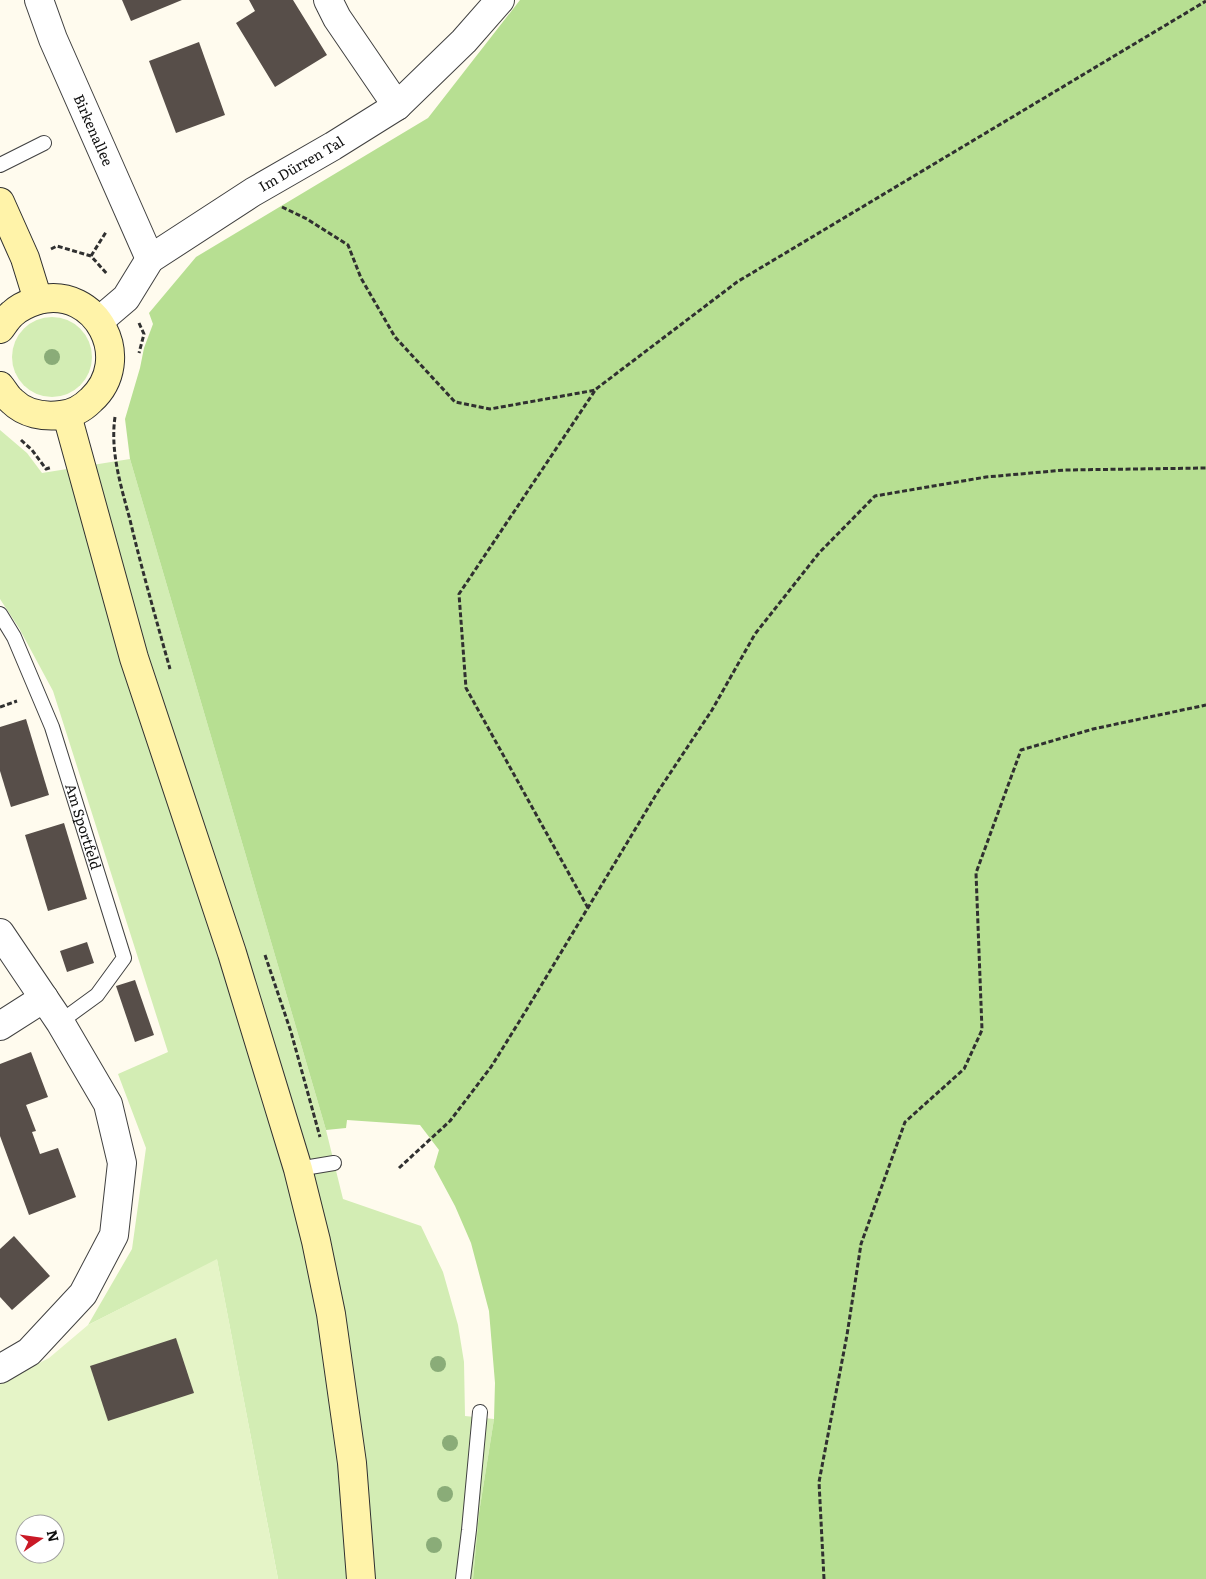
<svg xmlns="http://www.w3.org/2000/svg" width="1206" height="1579" viewBox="0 0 1206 1579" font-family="Literata,serif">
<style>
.green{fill:#d3edb4}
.forest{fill:#b7df92}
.pitch{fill:#e5f4c7;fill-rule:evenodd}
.building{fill:#574e49}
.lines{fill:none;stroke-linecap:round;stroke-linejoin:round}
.service-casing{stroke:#414141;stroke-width:16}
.minor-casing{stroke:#414141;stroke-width:30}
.secondary-casing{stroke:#303030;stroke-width:30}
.path{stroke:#303030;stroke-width:3;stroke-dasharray:5 2.5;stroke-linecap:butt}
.service{stroke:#fff;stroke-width:14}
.minor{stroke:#fff;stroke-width:28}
.secondary{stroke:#fff3a9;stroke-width:28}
.tree{fill:#8aac78}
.labels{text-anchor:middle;stroke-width:5;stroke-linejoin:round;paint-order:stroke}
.street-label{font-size:14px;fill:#0e0e0e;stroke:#fff}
</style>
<rect width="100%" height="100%" fill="#fffbee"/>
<g class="green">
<circle cx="52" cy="357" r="40"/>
<polygon points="0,430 27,453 42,473 130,459 326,1130 343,1199 421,1226 443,1272 458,1325 464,1362 465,1416 494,1419 479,1513 473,1579 278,1579 217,1260 88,1325 132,1249 146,1148 118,1074 168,1052 53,691 19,628 0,599"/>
</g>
<polygon class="forest" points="520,0 1206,0 1206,1579 473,1579 479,1513 494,1419 495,1383 489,1311 471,1243 455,1206 434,1167 439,1150 420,1125 347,1120 346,1128 326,1130 130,459 125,419 140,368 144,348 153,324 149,313 196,257 428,118"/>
<path class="pitch" d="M 217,1259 L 278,1579 L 0,1579 L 0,1383 L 49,1358 L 88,1325 ZM 25,1524 L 55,1524 L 55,1554 L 25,1554 Z"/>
<g class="building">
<polygon points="122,0 182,0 131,21"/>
<polygon points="249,0 293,0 327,55 275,87 236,23 255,11"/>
<polygon points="199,42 225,115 176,133 149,61"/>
<polygon points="26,719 49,795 11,807 0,771 0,727"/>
<polygon points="64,823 87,899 48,911 25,835"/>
<polygon points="87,942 94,963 67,972 60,951"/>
<polygon points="135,980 154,1035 135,1042 116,986"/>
<polygon points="31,1052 48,1097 26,1105 36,1131 32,1132 40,1154 58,1148 76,1197 29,1215 0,1136 0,1064"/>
<polygon points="14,1236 50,1276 12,1310 0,1297 0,1249"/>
<polygon points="176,1338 194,1393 108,1421 90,1366"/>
</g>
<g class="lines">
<defs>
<g id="service">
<polyline points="0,165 44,143"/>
<path id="s1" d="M 0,614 L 14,637 L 52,727 L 124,958 L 97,995 L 60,1022"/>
<polyline points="298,1169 334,1163"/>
<polyline points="463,1579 469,1530 480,1412"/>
</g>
<g id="minor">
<path id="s2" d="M 39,0 L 53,39 L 150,259"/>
<polyline points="328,0 337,18 397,106"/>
<path id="s3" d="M 99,321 L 126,298 L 150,259 L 253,192 L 333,146 L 397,106 L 464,41 L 500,0"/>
<polyline points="0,933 60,1022 108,1104 122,1163 114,1235 83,1294 29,1352 0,1369"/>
<polyline points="0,1026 44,998"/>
</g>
<g id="secondary">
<polyline points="0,202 25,258 38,300"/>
<path d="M 0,329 C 4,324 7,318 12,314 C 19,307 29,303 38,300 C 97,285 135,360 91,400 C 83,408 72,414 61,415 C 44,417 25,414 12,401 C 7,397 4,391 0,386"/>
<polyline points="67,415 134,658 232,953 298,1169 316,1241 331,1314 352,1463 361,1579"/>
</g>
</defs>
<use href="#service" class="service-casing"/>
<use href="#minor" class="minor-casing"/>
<use href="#secondary" class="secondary-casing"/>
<g class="path">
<polyline points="282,207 307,219 348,245 361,278 395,337 455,402 490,409 596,390"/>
<polyline points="51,249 57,246 91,256 107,274"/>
<polyline points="91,256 106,232"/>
<polyline points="139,323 144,334 139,353"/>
<path d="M 115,417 C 110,452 121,486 130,520 C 142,570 156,619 170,669"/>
<polyline points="21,440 32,450 46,469 52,467"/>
<polyline points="0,707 17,701"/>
<polyline points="588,908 466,688 459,594 596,389 737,282 1206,1"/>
<polyline points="265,955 291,1032 320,1137"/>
<polyline points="399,1168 450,1121 491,1067 527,1009 657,793 712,710 755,634 819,553 875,496 986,477 1065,470 1206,468"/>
<polyline points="824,1579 819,1482 847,1335 861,1244 905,1122 964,1069 982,1030 976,873 1021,750 1093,729 1206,705"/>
</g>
<use href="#service" class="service"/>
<use href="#minor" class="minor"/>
<use href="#secondary" class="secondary"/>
</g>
<g class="tree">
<circle cx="52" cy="357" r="8"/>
<circle cx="438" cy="1364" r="8"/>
<circle cx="450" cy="1443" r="8"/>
<circle cx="445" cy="1494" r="8"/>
<circle cx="434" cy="1545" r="8"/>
</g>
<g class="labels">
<g class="street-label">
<text dy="5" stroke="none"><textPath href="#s2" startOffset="141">Birkenallee</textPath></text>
<text dy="5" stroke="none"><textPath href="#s3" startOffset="260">Im Dürren Tal</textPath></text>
<text dy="5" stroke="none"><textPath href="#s1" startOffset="229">Am Sportfeld</textPath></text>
</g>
</g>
<g transform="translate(40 1539) rotate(77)"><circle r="24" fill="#ffffff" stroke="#9f9f9f"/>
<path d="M0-4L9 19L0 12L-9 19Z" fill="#ca1926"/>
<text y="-8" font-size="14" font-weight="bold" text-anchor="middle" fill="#0e0e0e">N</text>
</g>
</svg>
